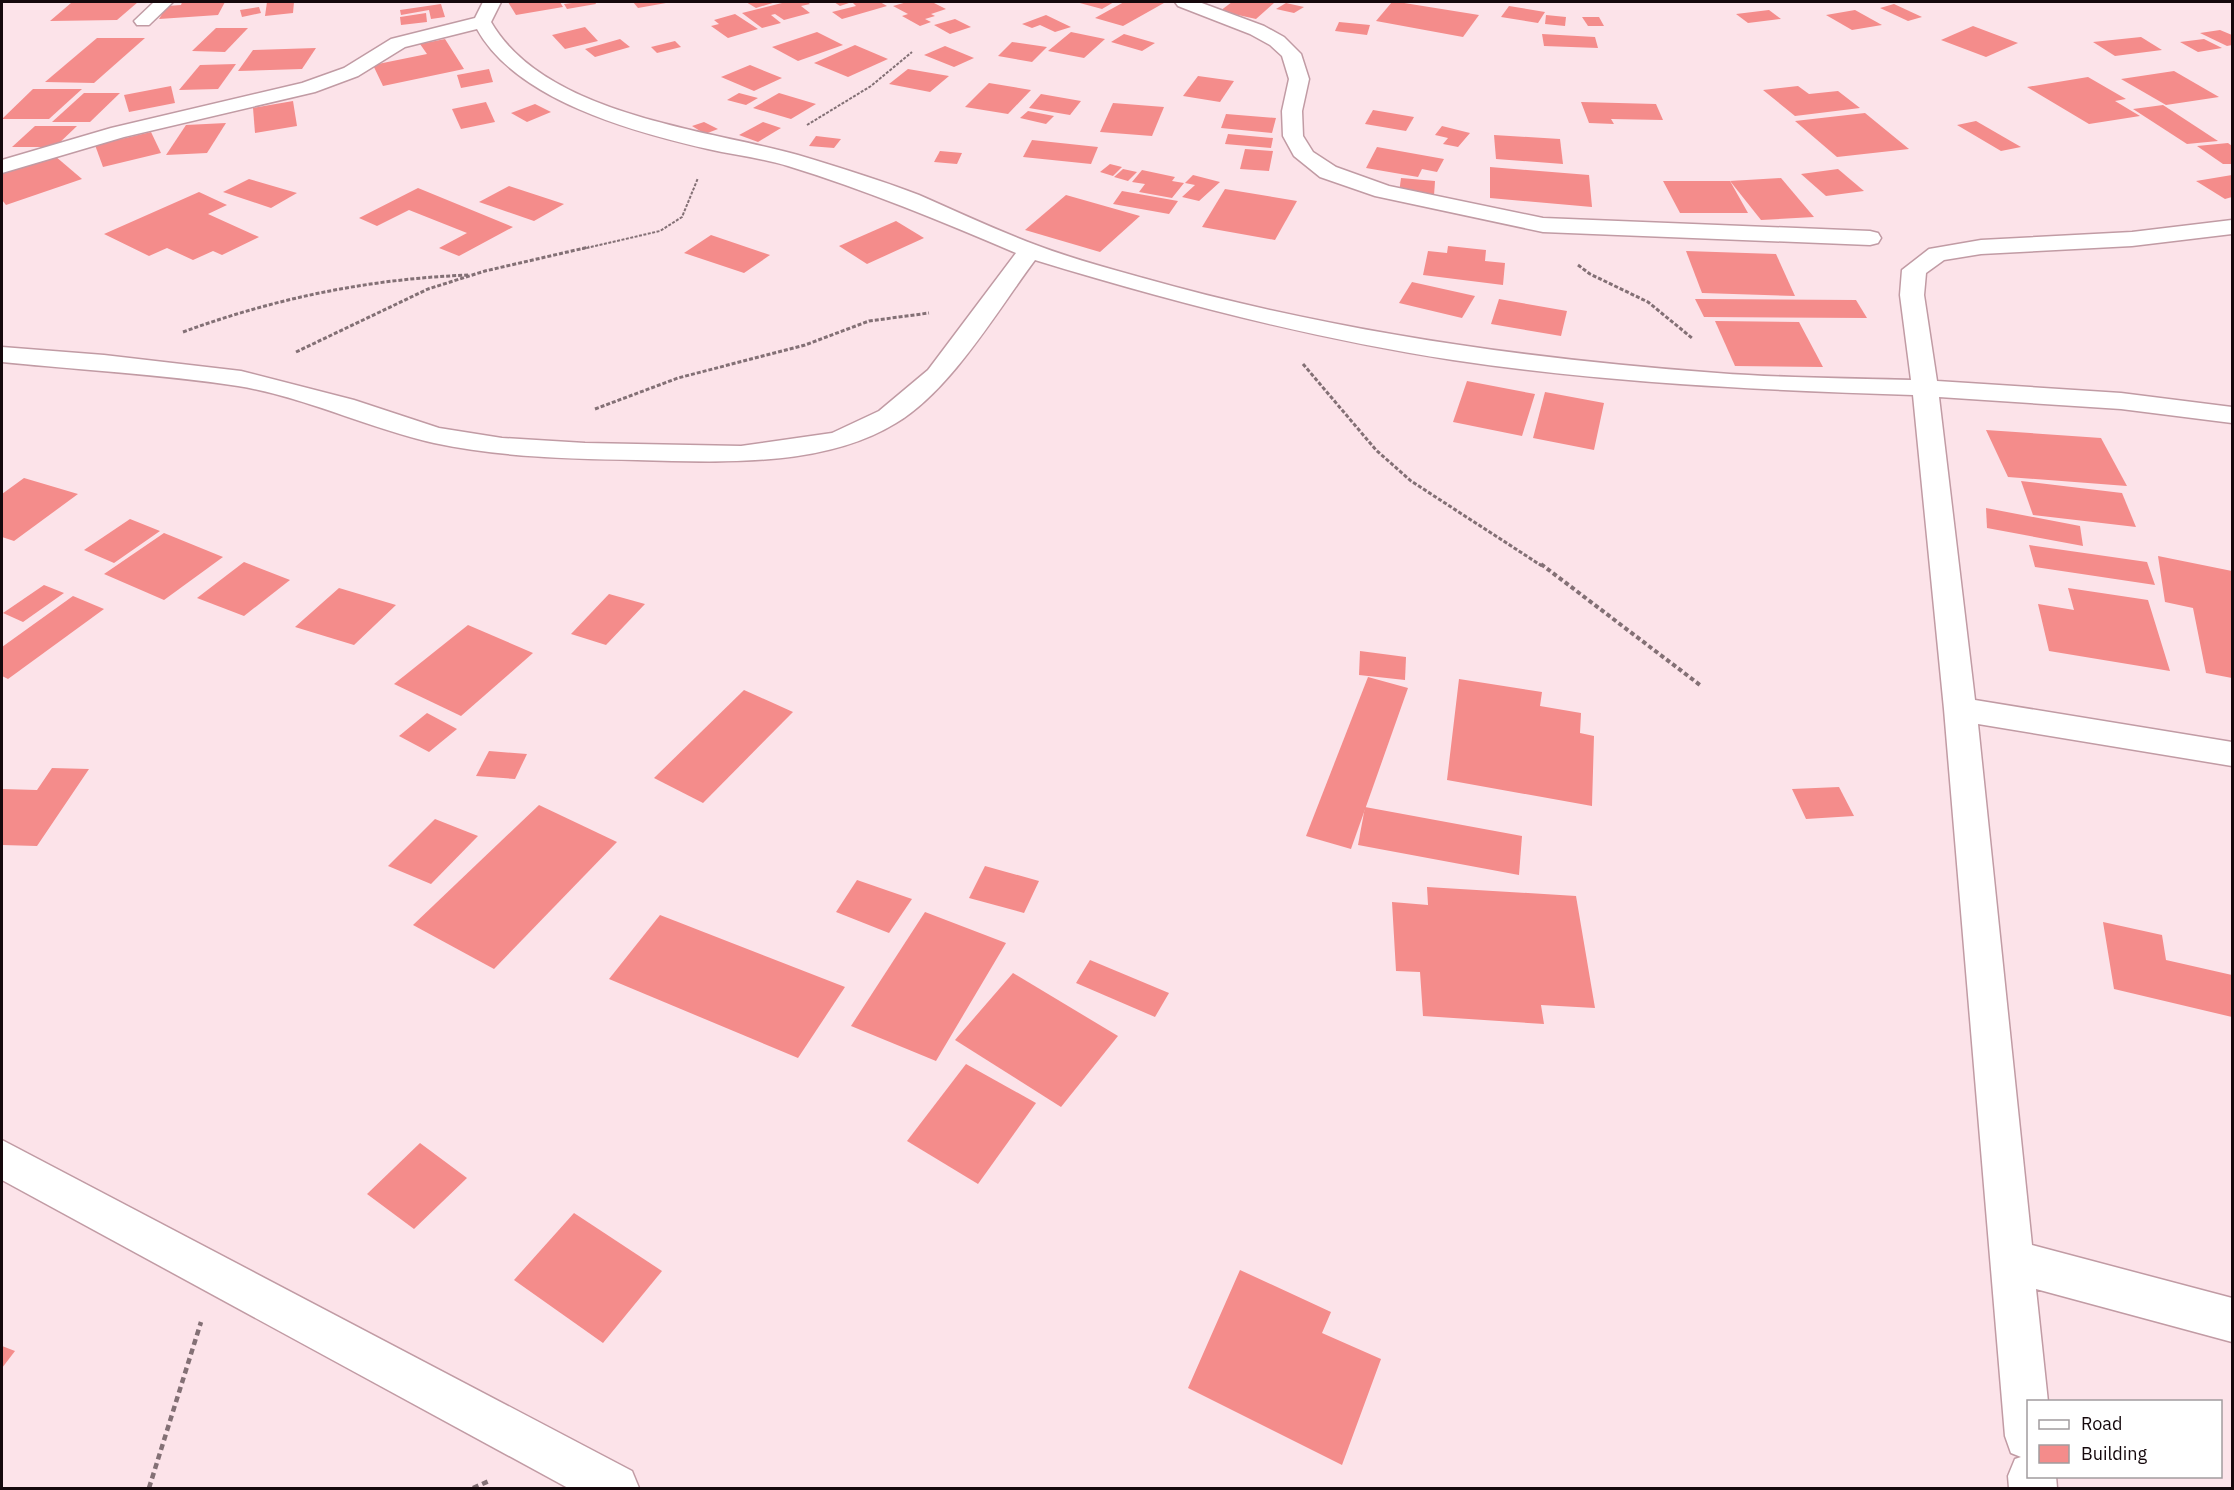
<svg xmlns="http://www.w3.org/2000/svg" width="2234" height="1490" viewBox="0 0 2234 1490" font-family="'IBM Plex Sans',sans-serif">
<style>
.building{fill:#f48c8b}
.lines{fill:none;stroke-linecap:round;stroke-linejoin:round}
.minor-casing{stroke:#c19ba4;stroke-width:3}
.path-far3{stroke:#837075;stroke-width:2;stroke-dasharray:3 1.5;stroke-linecap:butt}
.path-far2{stroke:#837075;stroke-width:3;stroke-dasharray:4 2;stroke-linecap:butt}
.path-far1{stroke:#837075;stroke-width:4;stroke-dasharray:4.5 3;stroke-linecap:butt}
.path{stroke:#837075;stroke-width:4.5;stroke-dasharray:6 4;stroke-linecap:butt}
.minor{fill:#fff;fill-rule:evenodd}
</style>
<rect width="100%" height="100%" fill="#fce3e9"/>
<g class="building">
<polygon points="83,2 138,2 117,20 50,21 71,3"/>
<polygon points="182,2 225,2 218,15 159,19 167,6 181,5"/>
<polygon points="267,2 294,2 293,13 265,16"/>
<polygon points="508,2 560,2 563,7 516,15"/>
<polygon points="580,2 595,2 596,4 567,9 564,4"/>
<polygon points="633,2 666,2 666,3 638,8"/>
<polygon points="746,2 776,2 756,8"/>
<polygon points="786,2 807,2 810,4 801,6 810,13 784,20 775,14 771,15 781,23 762,28 742,13"/>
<polygon points="834,2 880,2 887,6 842,19 832,12 856,6 852,2 840,6"/>
<polygon points="907,2 932,2 946,9 931,14 935,16 925,19 931,22 920,26 902,16 908,14 893,6"/>
<polygon points="1076,2 1114,2 1102,9"/>
<polygon points="1124,2 1160,2 1164,3 1123,26 1095,18"/>
<polygon points="1232,2 1268,2 1274,3 1256,19 1220,11"/>
<polygon points="1392,2 1398,2 1479,15 1463,37 1376,21"/>
<polygon points="1286,3 1304,7 1294,13 1276,9"/>
<polygon points="441,4 445,17 431,19 429,10 401,15 400,10"/>
<polygon points="1894,4 1922,17 1908,21 1880,8"/>
<polygon points="1509,6 1545,12 1538,23 1501,17"/>
<polygon points="259,7 261,13 242,17 240,10"/>
<polygon points="1769,10 1781,19 1748,23 1736,14"/>
<polygon points="1855,10 1882,25 1852,30 1826,15"/>
<polygon points="426,13 427,22 401,25 400,17"/>
<polygon points="735,14 758,29 728,38 711,26 719,24 714,20"/>
<polygon points="1046,15 1071,27 1055,32 1040,25 1032,28 1022,24"/>
<polygon points="1546,15 1566,17 1565,26 1545,24"/>
<polygon points="1582,17 1599,17 1604,26 1588,26"/>
<polygon points="955,19 971,27 950,34 934,25"/>
<polygon points="1339,22 1370,25 1367,35 1335,31"/>
<polygon points="1973,26 2018,43 1986,57 1941,40"/>
<polygon points="585,27 598,41 565,49 552,35"/>
<polygon points="216,28 248,28 225,52 192,51"/>
<polygon points="2220,30 2232,35 2232,45 2227,46 2200,33"/>
<polygon points="817,32 843,45 798,61 772,47"/>
<polygon points="1071,32 1105,39 1084,58 1048,51"/>
<polygon points="1124,34 1155,43 1142,51 1111,42"/>
<polygon points="1542,34 1595,37 1598,48 1544,46"/>
<polygon points="2141,37 2162,50 2115,56 2093,42"/>
<polygon points="97,38 145,38 94,83 45,82"/>
<polygon points="445,39 464,69 383,86 373,65 427,54 420,44"/>
<polygon points="620,39 630,47 595,57 585,49"/>
<polygon points="2204,39 2222,48 2198,52 2180,42"/>
<polygon points="675,41 681,47 657,53 651,47"/>
<polygon points="1012,42 1047,47 1032,62 998,56"/>
<polygon points="855,45 888,59 848,77 814,63"/>
<polygon points="945,46 974,58 954,67 924,55"/>
<polygon points="316,48 302,69 238,71 253,50"/>
<polygon points="236,64 218,89 179,90 200,65"/>
<polygon points="750,65 782,78 754,91 721,77"/>
<polygon points="489,69 493,82 461,88 457,75"/>
<polygon points="908,69 949,76 930,92 889,84"/>
<polygon points="2174,71 2219,97 2166,105 2121,79"/>
<polygon points="1198,76 1234,81 1220,102 1183,96"/>
<polygon points="2088,77 2126,99 2115,101 2140,116 2089,124 2027,87"/>
<polygon points="989,83 1031,90 1008,114 965,107"/>
<polygon points="171,86 175,103 129,112 124,95"/>
<polygon points="1798,86 1809,94 1838,91 1860,108 1795,116 1763,90"/>
<polygon points="33,89 82,89 49,119 2,119"/>
<polygon points="84,93 120,93 90,122 52,122"/>
<polygon points="739,93 758,98 746,105 727,100"/>
<polygon points="779,93 816,104 791,119 753,108"/>
<polygon points="1041,94 1081,101 1070,115 1029,108"/>
<polygon points="293,101 297,126 255,133 253,108"/>
<polygon points="486,102 495,122 461,129 452,109"/>
<polygon points="1581,102 1656,104 1663,120 1611,119 1614,124 1589,123"/>
<polygon points="1113,103 1164,107 1152,136 1100,132"/>
<polygon points="535,104 551,112 527,122 511,113"/>
<polygon points="2163,105 2218,141 2187,144 2133,109"/>
<polygon points="1373,110 1414,117 1406,131 1365,124"/>
<polygon points="1028,111 1054,116 1046,124 1020,118"/>
<polygon points="1865,113 1909,149 1837,157 1795,121"/>
<polygon points="1226,114 1276,118 1272,133 1221,128"/>
<polygon points="1976,121 2021,147 2001,151 1957,125"/>
<polygon points="704,122 718,129 705,134 692,126"/>
<polygon points="763,122 781,128 758,142 739,135"/>
<polygon points="226,123 207,153 166,155 186,125"/>
<polygon points="35,126 77,126 55,147 12,147"/>
<polygon points="1442,126 1470,133 1458,147 1443,144 1448,138 1435,135"/>
<polygon points="151,132 161,153 103,167 95,145"/>
<polygon points="1228,134 1273,138 1271,148 1225,144"/>
<polygon points="1494,135 1560,139 1563,164 1496,159"/>
<polygon points="816,136 841,139 834,148 809,146"/>
<polygon points="1032,140 1098,147 1091,164 1023,157"/>
<polygon points="2228,143 2232,146 2232,164 2223,164 2197,146"/>
<polygon points="1377,147 1444,159 1437,172 1422,169 1418,177 1366,168"/>
<polygon points="1245,149 1273,151 1269,171 1240,169"/>
<polygon points="940,151 962,153 957,164 934,162"/>
<polygon points="55,156 82,179 6,205 2,200 2,173"/>
<polygon points="1110,164 1122,167 1113,176 1100,172"/>
<polygon points="1490,167 1589,175 1592,207 1490,198"/>
<polygon points="1123,169 1137,172 1128,181 1114,177"/>
<polygon points="1838,169 1864,191 1826,196 1801,174"/>
<polygon points="1142,170 1175,177 1172,181 1184,183 1172,198 1139,192 1145,184 1132,182"/>
<polygon points="1193,175 1220,182 1199,201 1182,197 1195,185 1185,183"/>
<polygon points="2232,175 2232,197 2225,199 2196,181"/>
<polygon points="1401,178 1435,181 1434,196 1399,193"/>
<polygon points="1781,178 1814,217 1761,220 1730,181"/>
<polygon points="249,179 297,193 271,208 223,192"/>
<polygon points="1663,181 1730,181 1748,213 1680,213"/>
<polygon points="509,186 564,204 534,221 479,202"/>
<polygon points="418,188 513,227 459,256 439,248 467,233 409,210 377,226 359,218"/>
<polygon points="1225,189 1297,201 1275,240 1202,227"/>
<polygon points="1122,191 1178,201 1169,214 1113,204"/>
<polygon points="199,192 227,205 208,214 259,237 222,255 213,251 193,260 167,248 149,256 104,234"/>
<polygon points="1066,195 1140,216 1100,252 1025,230"/>
<polygon points="896,221 924,238 867,264 839,246"/>
<polygon points="711,235 770,255 744,273 684,253"/>
<polygon points="1448,246 1486,250 1485,261 1505,263 1503,285 1423,275 1428,251 1447,253"/>
<polygon points="1686,251 1776,254 1795,296 1702,293"/>
<polygon points="1412,282 1475,296 1462,318 1399,303"/>
<polygon points="1499,299 1567,311 1561,336 1491,324"/>
<polygon points="1695,299 1856,300 1867,318 1704,317"/>
<polygon points="1715,321 1799,322 1823,367 1735,366"/>
<polygon points="1467,381 1535,394 1522,436 1453,422"/>
<polygon points="1545,392 1604,403 1594,450 1533,438"/>
<polygon points="1986,430 2101,438 2127,486 2008,477"/>
<polygon points="24,478 78,494 14,541 2,537 2,494"/>
<polygon points="2021,481 2122,493 2136,527 2033,515"/>
<polygon points="1986,508 2080,526 2083,546 1987,528"/>
<polygon points="130,519 160,531 114,563 84,550"/>
<polygon points="164,533 223,557 164,600 104,574"/>
<polygon points="2029,545 2147,562 2155,585 2035,567"/>
<polygon points="2158,556 2232,571 2232,678 2206,673 2193,608 2165,602"/>
<polygon points="244,562 290,580 244,616 197,598"/>
<polygon points="44,585 64,593 23,622 3,613"/>
<polygon points="339,588 396,605 354,645 295,627"/>
<polygon points="2068,588 2148,600 2170,671 2049,651 2038,604 2074,610"/>
<polygon points="609,594 645,604 606,645 571,634"/>
<polygon points="73,596 104,609 8,679 2,676 2,647"/>
<polygon points="468,625 533,653 461,716 394,684"/>
<polygon points="1360,651 1406,657 1405,680 1359,675"/>
<polygon points="1368,677 1408,688 1351,849 1306,836"/>
<polygon points="1459,679 1542,692 1540,706 1581,713 1580,733 1594,736 1592,806 1447,780"/>
<polygon points="744,690 793,712 703,803 654,778"/>
<polygon points="427,713 457,729 429,752 399,736"/>
<polygon points="489,751 527,754 515,779 476,776"/>
<polygon points="52,768 89,769 37,846 2,845 2,789 37,790"/>
<polygon points="1839,787 1854,816 1806,819 1792,789"/>
<polygon points="539,805 617,842 494,969 413,925"/>
<polygon points="1365,807 1522,836 1519,875 1358,845"/>
<polygon points="435,819 478,836 431,884 388,866"/>
<polygon points="985,866 1039,881 1024,913 969,898"/>
<polygon points="857,880 912,899 889,933 836,912"/>
<polygon points="1427,887 1576,896 1595,1008 1541,1005 1544,1024 1423,1016 1420,972 1396,971 1392,902 1428,905"/>
<polygon points="925,912 1006,943 936,1061 851,1026"/>
<polygon points="660,915 845,987 798,1058 609,979"/>
<polygon points="2103,922 2162,935 2166,960 2232,975 2232,1017 2114,989"/>
<polygon points="1090,960 1169,993 1155,1017 1076,983"/>
<polygon points="1013,973 1118,1036 1061,1107 955,1040"/>
<polygon points="966,1064 1036,1103 978,1184 907,1141"/>
<polygon points="420,1143 467,1178 414,1229 367,1194"/>
<polygon points="574,1213 662,1271 603,1343 514,1280"/>
<polygon points="1240,1270 1331,1312 1322,1333 1381,1359 1342,1465 1188,1388"/>
<polygon points="2,1346 15,1351 2,1368"/>
</g>
<g class="lines">
<defs>
<g id="minor">
<polygon points="154,2 173,2 149,25 137,25 134,21"/>
<path d="M 483,2 L 501,2 L 491,22 C 545,115 705,129 798,155 C 838,167 880,180 919,195 C 958,212 996,230 1036,245 C 1070,258 1107,268 1143,278 C 1330,331 1523,359 1717,373 C 1781,378 1846,378 1911,380 L 1900,295 L 1902,270 L 1929,249 L 1981,240 L 2132,232 L 2232,220 L 2232,234 L 2132,246 L 1981,254 L 1944,260 L 1926,273 L 1924,295 L 1937,381 L 2121,393 L 2232,407 L 2232,423 L 2121,409 L 1939,397 L 1975,700 L 2232,742 L 2232,766 L 1978,724 L 2032,1245 L 2232,1298 L 2232,1342 L 2036,1289 L 2048,1402 L 2028,1402 L 2028,1476 L 2056,1476 L 2057,1488 L 2009,1488 L 2008,1476 L 2015,1459 L 2021,1457 L 2011,1453 L 2005,1436 L 1944,709 L 1913,395 C 1759,390 1606,383 1453,360 C 1311,338 1172,302 1035,260 C 997,311 951,390 896,423 C 823,468 720,462 637,460 C 569,459 500,457 434,443 C 368,428 305,397 238,386 C 160,374 80,370 2,362 L 2,347 L 104,355 L 241,371 L 354,400 L 439,428 L 502,438 L 585,443 L 741,446 L 832,433 L 879,411 L 928,370 L 1016,253 C 941,221 866,190 788,166 C 762,158 734,155 708,149 C 633,132 516,100 477,29 L 405,47 L 358,76 L 315,92 L 124,137 L 2,173 L 2,160 L 111,128 L 302,83 L 344,68 L 391,39 L 475,18 Z"/>
<polygon points="1175,2 1199,2 1264,26 1284,37 1301,54 1309,79 1302,111 1303,136 1313,152 1336,167 1389,186 1543,218 1870,231 1878,233 1881,238 1878,243 1870,245 1543,232 1375,196 1320,177 1294,156 1283,136 1282,111 1289,79 1282,56 1270,45 1250,34 1178,6"/>
<polygon points="2,1140 632,1471 639,1488 568,1488 2,1180"/>
</g>
</defs>
<use href="#minor" class="minor-casing"/>
<g class="path-far3">
<polyline points="807,125 871,86 912,52"/>
<polyline points="582,249 660,231 682,217 698,178"/>
</g>
<g class="path-far2">
<polyline points="1578,265 1590,274 1648,302 1692,338"/>
<path d="M 183,332 C 276,298 369,279 468,275"/>
<polyline points="296,352 428,289 485,271 589,247"/>
<polyline points="1303,364 1376,450 1411,481 1542,566"/>
<polyline points="595,409 678,378 805,345 869,321 929,313"/>
</g>
<polyline class="path-far1" points="1541,564 1700,685"/>
<g class="path">
<polyline points="149,1488 201,1322"/>
<polyline points="473,1488 489,1481"/>
</g>
<use href="#minor" class="minor"/>
</g>
<rect width="2234" height="1490" fill="none" stroke="#15080c" stroke-width="6"/>
<rect x="2027" y="1400" width="195" height="78" fill="#ffffff" stroke="#a19c9e" stroke-width="1.5"/>
<rect x="2039" y="1420" width="30" height="9" fill="#ffffff" stroke="#a19c9e" stroke-width="1.5"/>
<text x="2081" y="1430" font-size="18" fill="#15080c">Road</text>
<rect x="2039" y="1445" width="30" height="18" fill="#f48c8b" stroke="#a19c9e" stroke-width="1.5"/>
<text x="2081" y="1460" font-size="18" fill="#15080c">Building</text>
</svg>
